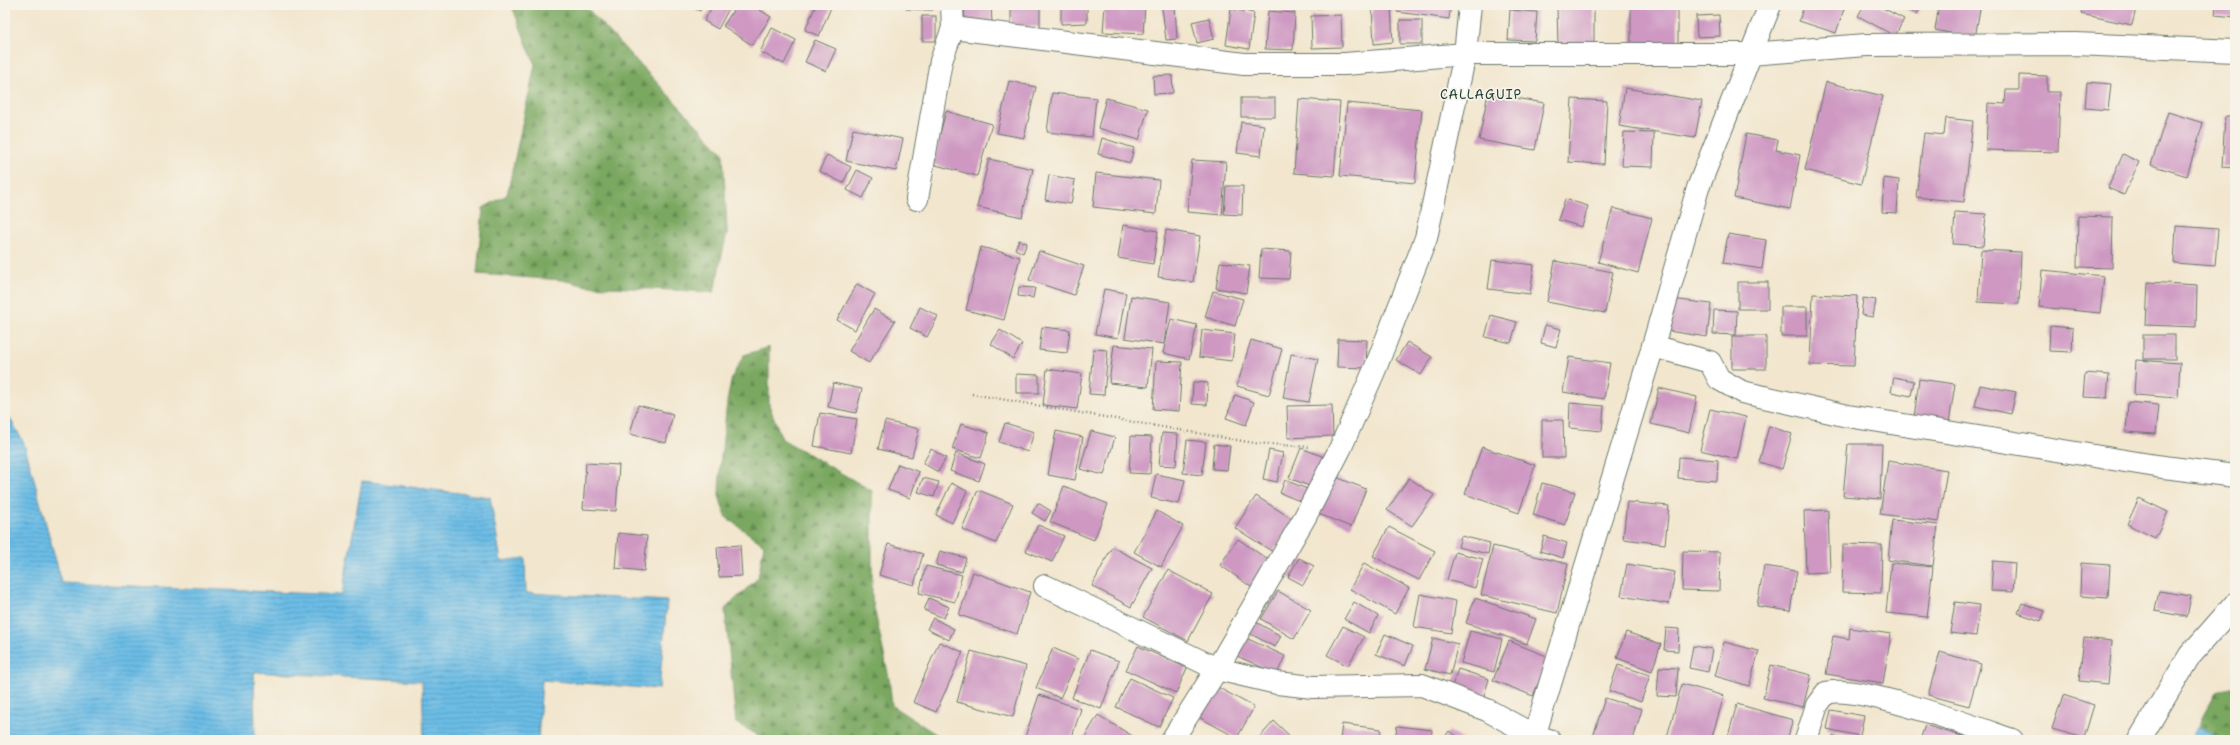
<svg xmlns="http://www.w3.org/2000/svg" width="2240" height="745" viewBox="0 0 2240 745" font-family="'Shantell Sans',sans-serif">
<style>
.forest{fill:url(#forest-firs);stroke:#4c724a}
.water{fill:url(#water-rules);stroke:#467d8e}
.building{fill:#ce98c2}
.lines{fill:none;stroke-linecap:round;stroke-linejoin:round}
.minor-casing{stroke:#69786a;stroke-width:24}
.path{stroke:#69786a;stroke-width:2.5;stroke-dasharray:1 3;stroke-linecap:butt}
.minor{stroke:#fff;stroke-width:22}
.labels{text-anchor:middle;stroke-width:3.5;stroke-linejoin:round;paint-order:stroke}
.quarter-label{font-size:13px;letter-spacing:1px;fill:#1f3d34;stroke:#f7f3e8}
</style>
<defs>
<pattern id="forest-firs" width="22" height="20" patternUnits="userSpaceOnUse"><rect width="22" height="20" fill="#7aa861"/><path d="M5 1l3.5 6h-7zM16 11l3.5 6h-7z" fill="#638a51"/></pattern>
<pattern id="water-rules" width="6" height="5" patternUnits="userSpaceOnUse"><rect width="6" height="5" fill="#6cbde7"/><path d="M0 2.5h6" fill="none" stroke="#589bbc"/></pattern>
</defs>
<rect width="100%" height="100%" fill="#f7f3e8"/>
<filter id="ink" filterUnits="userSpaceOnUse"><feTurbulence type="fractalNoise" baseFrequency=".025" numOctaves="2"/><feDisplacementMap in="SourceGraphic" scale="8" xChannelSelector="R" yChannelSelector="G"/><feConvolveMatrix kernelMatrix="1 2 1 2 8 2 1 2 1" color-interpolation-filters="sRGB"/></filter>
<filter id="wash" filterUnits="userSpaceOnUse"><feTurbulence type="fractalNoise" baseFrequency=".012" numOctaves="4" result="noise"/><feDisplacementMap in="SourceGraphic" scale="16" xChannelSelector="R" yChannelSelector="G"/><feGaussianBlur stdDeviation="0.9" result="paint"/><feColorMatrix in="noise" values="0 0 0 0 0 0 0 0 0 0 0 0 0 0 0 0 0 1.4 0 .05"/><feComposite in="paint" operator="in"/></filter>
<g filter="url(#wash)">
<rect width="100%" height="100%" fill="#f2e6ce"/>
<g class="forest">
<polygon points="510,5 584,5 723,153 727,232 714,292 587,286 562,280 477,274 483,208 507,195 535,65 514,11"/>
<polygon points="769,347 769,405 782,439 872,491 872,598 889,678 892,706 945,740 767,740 736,723 725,609 758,578 764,545 726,517 719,496 720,467 727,402 732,377 744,355"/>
<polygon points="2235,687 2235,740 2219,740 2198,725 2216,692"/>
</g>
<g class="water">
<polygon points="5,410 24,443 62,583 342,595 362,481 490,497 501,561 525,558 526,593 667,601 659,689 542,680 538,740 424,740 422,681 254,672 255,740 5,740"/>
<polygon points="2198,725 2219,740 2190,740"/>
</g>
<g id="blocks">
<g class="building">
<polygon points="693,5 703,5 700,11 692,7"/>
<polygon points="713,5 731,5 718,29 704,21"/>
<polygon points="737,5 752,5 771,17 752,45 723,26"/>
<polygon points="816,5 832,5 819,36 805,30"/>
<polygon points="907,5 934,5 933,10 906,9"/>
<polygon points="964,5 991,5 992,22 965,24"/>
<polygon points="1011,5 1040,5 1040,27 1011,26"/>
<polygon points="1061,5 1087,5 1087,23 1061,24"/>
<polygon points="1105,5 1145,6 1143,34 1103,32"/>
<polygon points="1310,5 1340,5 1340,6 1310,9"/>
<polygon points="1398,5 1451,5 1449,19 1397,12"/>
<rect x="1631" y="5" width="47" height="39"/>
<polygon points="1804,5 1845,6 1836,33 1799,21"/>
<polygon points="1864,5 1877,5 1904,19 1895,36 1858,16"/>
<polygon points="1897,5 1921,5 1917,14"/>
<polygon points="1939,5 1956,5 1980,9 1975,38 1935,30"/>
<polygon points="2083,5 2137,5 2132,25 2081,14"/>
<polygon points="2216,5 2235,5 2235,17 2215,15"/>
<polygon points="1175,6 1177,39 1166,40 1162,7"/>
<polygon points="1391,7 1393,42 1374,44 1372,8"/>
<polygon points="1557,7 1594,7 1594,47 1558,47"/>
<polygon points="1231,9 1254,13 1249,49 1226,45"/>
<polygon points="1510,10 1537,12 1535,41 1508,40"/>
<polygon points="1268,11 1295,13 1293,50 1265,49"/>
<polygon points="1341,15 1342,47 1312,48 1311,16"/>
<polygon points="1719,15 1720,36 1697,37 1696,16"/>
<rect x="922" y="16" width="14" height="25"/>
<polygon points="1209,18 1214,39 1197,43 1192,22"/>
<rect x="1400" y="20" width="22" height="24"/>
<polygon points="772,28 796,40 784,64 760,52"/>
<polygon points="815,40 836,49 826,71 805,62"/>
<polygon points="1172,75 1173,93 1154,94 1153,76"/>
<polygon points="2019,75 2047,76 2047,92 2060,92 2058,152 1986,150 1988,103 2005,104 2006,90 2019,90"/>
<polygon points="1009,81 1036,87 1024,138 997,133"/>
<polygon points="1826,82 1883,96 1861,184 1805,170"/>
<polygon points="2087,82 2111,84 2108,110 2085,108"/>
<polygon points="1625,88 1702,101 1695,138 1619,126"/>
<polygon points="1052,93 1096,98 1092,137 1047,132"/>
<polygon points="1488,93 1544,103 1535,150 1479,140"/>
<polygon points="1106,98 1148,109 1139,140 1098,128"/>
<rect x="1241" y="98" width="34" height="19"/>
<polygon points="1299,99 1340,102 1334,176 1294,173"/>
<polygon points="1572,99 1607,101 1604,164 1568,162"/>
<polygon points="1347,103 1422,110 1415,183 1340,176"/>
<polygon points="946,111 992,124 977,176 932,164"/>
<polygon points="2168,112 2203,123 2187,176 2151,165"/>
<polygon points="2225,117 2235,117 2235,168 2222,167"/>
<polygon points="1946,118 1973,121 1964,202 1916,197 1924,133 1944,135"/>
<polygon points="1241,122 1264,125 1261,156 1237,153"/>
<polygon points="853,129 903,139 896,171 846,161"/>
<polygon points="1624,132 1654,133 1653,167 1622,166"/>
<polygon points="1746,134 1778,140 1776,150 1800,155 1790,209 1734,198"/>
<polygon points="1102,138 1134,148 1130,163 1098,154"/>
<polygon points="2123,154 2139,162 2124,195 2108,188"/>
<polygon points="827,155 851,167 843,183 819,171"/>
<polygon points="989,159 1033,169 1022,217 977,207"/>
<polygon points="1192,160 1226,162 1222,215 1187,212"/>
<polygon points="857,170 873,178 863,198 847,190"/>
<polygon points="1096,173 1159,180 1156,214 1093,207"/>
<polygon points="1049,175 1075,180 1071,204 1045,200"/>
<polygon points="1884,178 1899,180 1897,213 1882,212"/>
<polygon points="1226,186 1243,186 1242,215 1224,214"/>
<polygon points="1565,199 1588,206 1582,227 1558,220"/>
<polygon points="1613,208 1652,218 1638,273 1598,262"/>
<polygon points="1955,212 1986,214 1983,246 1953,244"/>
<polygon points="2078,216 2113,217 2112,268 2077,267"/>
<polygon points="1123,225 1158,231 1153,264 1118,258"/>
<polygon points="2176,226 2218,229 2215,266 2174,263"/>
<polygon points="1166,230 1200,236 1193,282 1158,277"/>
<polygon points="1728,234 1766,240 1762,269 1723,263"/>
<polygon points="1019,240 1027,243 1023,253 1015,249"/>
<polygon points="981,247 1020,257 1004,320 966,310"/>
<polygon points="1261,249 1291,251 1289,279 1259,278"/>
<polygon points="1981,250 2021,252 2019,304 1978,302"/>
<polygon points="1039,251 1084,266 1074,295 1029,280"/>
<polygon points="1492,260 1534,265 1530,294 1488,289"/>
<polygon points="1555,261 1613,272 1605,313 1547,302"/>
<polygon points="1220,262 1250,266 1246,293 1216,288"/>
<polygon points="2042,270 2104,276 2100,313 2039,307"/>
<rect x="1738" y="282" width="30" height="27"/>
<polygon points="2148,282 2197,285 2196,327 2146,325"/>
<polygon points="857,284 875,294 855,330 837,320"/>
<polygon points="1019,287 1035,288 1033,298 1018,296"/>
<polygon points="1104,289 1126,293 1118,338 1095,334"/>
<polygon points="1213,291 1243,299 1235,326 1205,317"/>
<polygon points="1813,294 1857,296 1854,366 1810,365"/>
<polygon points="1131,296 1170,302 1164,344 1125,338"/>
<polygon points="1863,298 1876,300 1873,317 1861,315"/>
<polygon points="1672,299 1711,304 1707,337 1668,331"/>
<polygon points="920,307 938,316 927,337 910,328"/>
<rect x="1781" y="307" width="26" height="29"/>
<polygon points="874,309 895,321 869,363 849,351"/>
<polygon points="1714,310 1737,311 1736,335 1713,334"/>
<polygon points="1491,315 1517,322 1511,343 1485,337"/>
<polygon points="1171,319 1197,325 1189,359 1163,353"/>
<polygon points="1545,325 1561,329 1556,347 1541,343"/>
<polygon points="2050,326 2073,328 2072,352 2049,351"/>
<polygon points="1042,327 1070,330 1067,353 1039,350"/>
<polygon points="1000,330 1022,344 1013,359 991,344"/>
<polygon points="1202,330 1235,334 1232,361 1199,357"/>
<rect x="2143" y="335" width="32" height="24"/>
<rect x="1732" y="336" width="34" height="33"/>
<polygon points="1338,339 1367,340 1366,368 1337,367"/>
<polygon points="1251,340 1282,349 1269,395 1237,386"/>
<polygon points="1407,342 1432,357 1421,375 1396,360"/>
<polygon points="1114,345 1152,349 1148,387 1109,383"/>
<polygon points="1093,349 1108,350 1104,395 1089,394"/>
<polygon points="1291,354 1318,359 1309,402 1283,398"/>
<polygon points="1569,357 1610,363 1604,399 1563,392"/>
<polygon points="2136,360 2180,363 2178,398 2134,395"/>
<polygon points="1156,361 1182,362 1179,411 1153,409"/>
<polygon points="1047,369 1082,374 1077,409 1043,405"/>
<polygon points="2085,373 2109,375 2107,398 2083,397"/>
<polygon points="1016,374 1039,375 1039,393 1016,393"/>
<polygon points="1894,377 1914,381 1911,396 1891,392"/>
<polygon points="1919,379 1955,384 1949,423 1914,418"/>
<polygon points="1193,382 1208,383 1207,405 1192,404"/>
<polygon points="833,383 862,389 856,413 828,407"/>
<polygon points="1980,385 2016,392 2011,414 1975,406"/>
<polygon points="1659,388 1697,397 1689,433 1651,424"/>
<polygon points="1235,395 1254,402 1246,425 1226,418"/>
<polygon points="2128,402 2159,405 2156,434 2126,432"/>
<polygon points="1570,403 1604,406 1602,431 1569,428"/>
<polygon points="638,405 673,414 666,443 630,434"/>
<polygon points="1332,405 1333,436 1288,438 1287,406"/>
<polygon points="1710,409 1746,417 1737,459 1700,450"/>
<polygon points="820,413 857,419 851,453 814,446"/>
<polygon points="1542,420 1563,420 1564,458 1542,458"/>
<polygon points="885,421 919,429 912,457 878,449"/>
<polygon points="1005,423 1034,432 1028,452 999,442"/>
<polygon points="961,424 989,433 981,458 952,449"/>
<polygon points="1769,426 1792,434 1782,469 1759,462"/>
<polygon points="1056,431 1083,437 1075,480 1048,475"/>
<polygon points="1091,431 1115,437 1104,475 1080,469"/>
<polygon points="1162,433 1178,434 1176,466 1159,465"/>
<polygon points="1131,436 1152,437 1150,474 1129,473"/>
<polygon points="1187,440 1206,442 1202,475 1183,473"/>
<polygon points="1214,444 1230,446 1227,470 1212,469"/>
<polygon points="1848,444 1882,444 1880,499 1843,496"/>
<polygon points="1482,447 1535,465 1519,513 1465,494"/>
<polygon points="1301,448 1327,458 1314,488 1289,478"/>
<polygon points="931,449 946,458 938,472 923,463"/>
<polygon points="1269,450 1283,453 1277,482 1263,479"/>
<polygon points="956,453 985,464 979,481 950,471"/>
<polygon points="1679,457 1718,460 1717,481 1678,478"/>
<polygon points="1888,461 1947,470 1939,522 1880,514"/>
<polygon points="586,463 619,465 616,511 583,509"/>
<polygon points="898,464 919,472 910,498 888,490"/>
<polygon points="1156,474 1185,480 1179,504 1151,498"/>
<polygon points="1331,475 1366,489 1351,527 1316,513"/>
<polygon points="923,478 939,482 934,497 918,492"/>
<polygon points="1409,478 1434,495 1412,526 1387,510"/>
<polygon points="1285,480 1312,491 1307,504 1280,493"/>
<polygon points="951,483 967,491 952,523 936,515"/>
<polygon points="1542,483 1575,492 1565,525 1533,515"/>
<polygon points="1064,486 1108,504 1094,540 1050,522"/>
<polygon points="978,490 1013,504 996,543 962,529"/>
<polygon points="1256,496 1294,520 1273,552 1235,528"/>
<polygon points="2139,498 2168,512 2155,538 2127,524"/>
<polygon points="1627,502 1669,506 1665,544 1623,539"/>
<polygon points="1038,503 1051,511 1045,521 1032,513"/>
<polygon points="1828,510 1830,572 1806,573 1804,511"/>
<polygon points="1157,511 1183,526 1161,567 1134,552"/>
<polygon points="1892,520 1938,525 1933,566 1888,560"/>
<polygon points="1038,525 1064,536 1052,562 1026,551"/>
<polygon points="1389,527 1435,551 1419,580 1373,556"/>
<polygon points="618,533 647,536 644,571 615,568"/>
<polygon points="1461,536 1490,543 1488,554 1458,547"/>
<polygon points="1544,536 1567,543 1563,558 1540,551"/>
<polygon points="1238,539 1273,563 1254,589 1220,565"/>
<polygon points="888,544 923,554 914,585 879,575"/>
<polygon points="1843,544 1882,545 1881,593 1842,592"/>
<polygon points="740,545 742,576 719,577 717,547"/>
<polygon points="1493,546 1568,564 1557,613 1481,595"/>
<polygon points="1112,547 1152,568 1131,607 1092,586"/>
<polygon points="940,551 966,558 962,572 936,565"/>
<polygon points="1683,551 1720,552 1719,591 1682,590"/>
<polygon points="1455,552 1483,559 1475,588 1447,580"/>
<polygon points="1299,558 1314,566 1303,585 1288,577"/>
<polygon points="1993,561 2015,563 2013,592 1991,591"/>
<polygon points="1364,563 1409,588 1395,614 1350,589"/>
<polygon points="1891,563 1933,567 1927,617 1886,613"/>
<polygon points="2081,563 2110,565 2108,598 2080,596"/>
<polygon points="1627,564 1675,572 1669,604 1621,596"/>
<polygon points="926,566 962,575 955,602 919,593"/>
<polygon points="1764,566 1797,571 1790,611 1757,606"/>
<polygon points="1168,570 1213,594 1188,641 1143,617"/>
<polygon points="973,572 1030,592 1017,634 959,615"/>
<polygon points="1278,591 1311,610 1294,639 1261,619"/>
<polygon points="2159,591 2191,596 2187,617 2155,611"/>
<polygon points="1420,594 1456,601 1451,633 1414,627"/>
<polygon points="929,598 949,607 944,618 924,610"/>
<polygon points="1475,598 1536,619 1527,644 1466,623"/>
<polygon points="1354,602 1378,616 1369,633 1344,619"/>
<polygon points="1955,602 1980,605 1976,636 1950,633"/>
<polygon points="2022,603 2045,611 2041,621 2018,613"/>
<polygon points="933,618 954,629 949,640 927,629"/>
<polygon points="1254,621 1281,636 1275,647 1247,632"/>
<polygon points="1343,626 1364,637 1348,666 1327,655"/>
<polygon points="1666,628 1679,629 1678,651 1664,650"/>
<polygon points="1850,628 1891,634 1883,683 1826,674 1833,636 1849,639"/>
<polygon points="1470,631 1502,639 1494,672 1461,663"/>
<polygon points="1626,632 1661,644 1652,671 1617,658"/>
<polygon points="1385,634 1413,646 1405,666 1376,654"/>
<polygon points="1246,638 1285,656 1277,674 1237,656"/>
<polygon points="1433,638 1458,644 1450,675 1425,669"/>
<polygon points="2084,638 2112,641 2108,684 2079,681"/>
<polygon points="1509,641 1549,657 1533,696 1493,680"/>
<polygon points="939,642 963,652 936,712 913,702"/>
<polygon points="1724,642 1759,651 1749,686 1715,676"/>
<polygon points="1138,646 1187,668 1176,693 1126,670"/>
<polygon points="1693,646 1712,649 1708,672 1689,668"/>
<polygon points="1053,648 1078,659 1060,698 1036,688"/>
<polygon points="1090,650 1119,661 1101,709 1072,698"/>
<polygon points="971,651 1026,666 1013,717 957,702"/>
<polygon points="1940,652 1981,664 1969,706 1928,695"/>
<polygon points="1618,665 1650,675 1641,702 1609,691"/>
<polygon points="1771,665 1811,675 1803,707 1763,698"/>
<polygon points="1659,667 1678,668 1676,697 1657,696"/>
<polygon points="1458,669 1489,679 1483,699 1451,689"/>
<polygon points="1130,678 1173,698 1159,727 1116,707"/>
<polygon points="1212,684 1254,707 1237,738 1195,715"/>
<polygon points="1682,684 1724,696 1711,740 1677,740 1667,737"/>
<polygon points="1039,695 1081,709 1071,740 1024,740"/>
<polygon points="2063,695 2094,705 2084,738 2052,729"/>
<polygon points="1605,698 1642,709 1633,740 1592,740"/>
<polygon points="1737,704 1793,720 1787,740 1727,740"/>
<polygon points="1831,710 1864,716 1860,736 1827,729"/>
<polygon points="1098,715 1139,740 1083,740"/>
<polygon points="1274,721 1294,740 1257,740"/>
<polygon points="1342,724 1381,729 1380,740 1340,740"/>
<polygon points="1925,725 1968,738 1967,740 1920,740"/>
<polygon points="1397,726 1432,730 1431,740 1395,740"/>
<polygon points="1449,731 1463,740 1443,740"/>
<polygon points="1833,736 1846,740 1831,740"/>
</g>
</g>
</g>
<g filter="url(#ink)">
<use href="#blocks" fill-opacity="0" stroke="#69786a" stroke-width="1"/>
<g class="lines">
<defs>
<g id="minor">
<polyline points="953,28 1244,64 1345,64 1465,54 1750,54 1866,45 2076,44 2235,51"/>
<polyline points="917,199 941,61 953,28 952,5"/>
<polyline points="1653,346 1710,362 1719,379 1742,392 1848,416 2156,466 2235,476"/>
<polyline points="1045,586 1217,669 1277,683 1313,687 1422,685 1487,710 1535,736 1549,740"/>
<polyline points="1172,740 1217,669 1305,517 1340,449 1375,369 1426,238 1465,54 1470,5"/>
<polyline points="1533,740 1653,346 1698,188 1770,5"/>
<path d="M 1806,740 L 1817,705 L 1826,693 C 1857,683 1977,728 2012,740"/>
<polyline points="2139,740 2190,655 2235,604"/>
</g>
</defs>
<use href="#minor" class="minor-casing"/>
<polyline class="path" points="972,394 1254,443 1310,447"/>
<use href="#minor" class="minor"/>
</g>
</g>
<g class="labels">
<g class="quarter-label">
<text x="1481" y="99">CALLAGUIP</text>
</g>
</g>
<rect width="2240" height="745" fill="none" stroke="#f7f3e8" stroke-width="20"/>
</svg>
